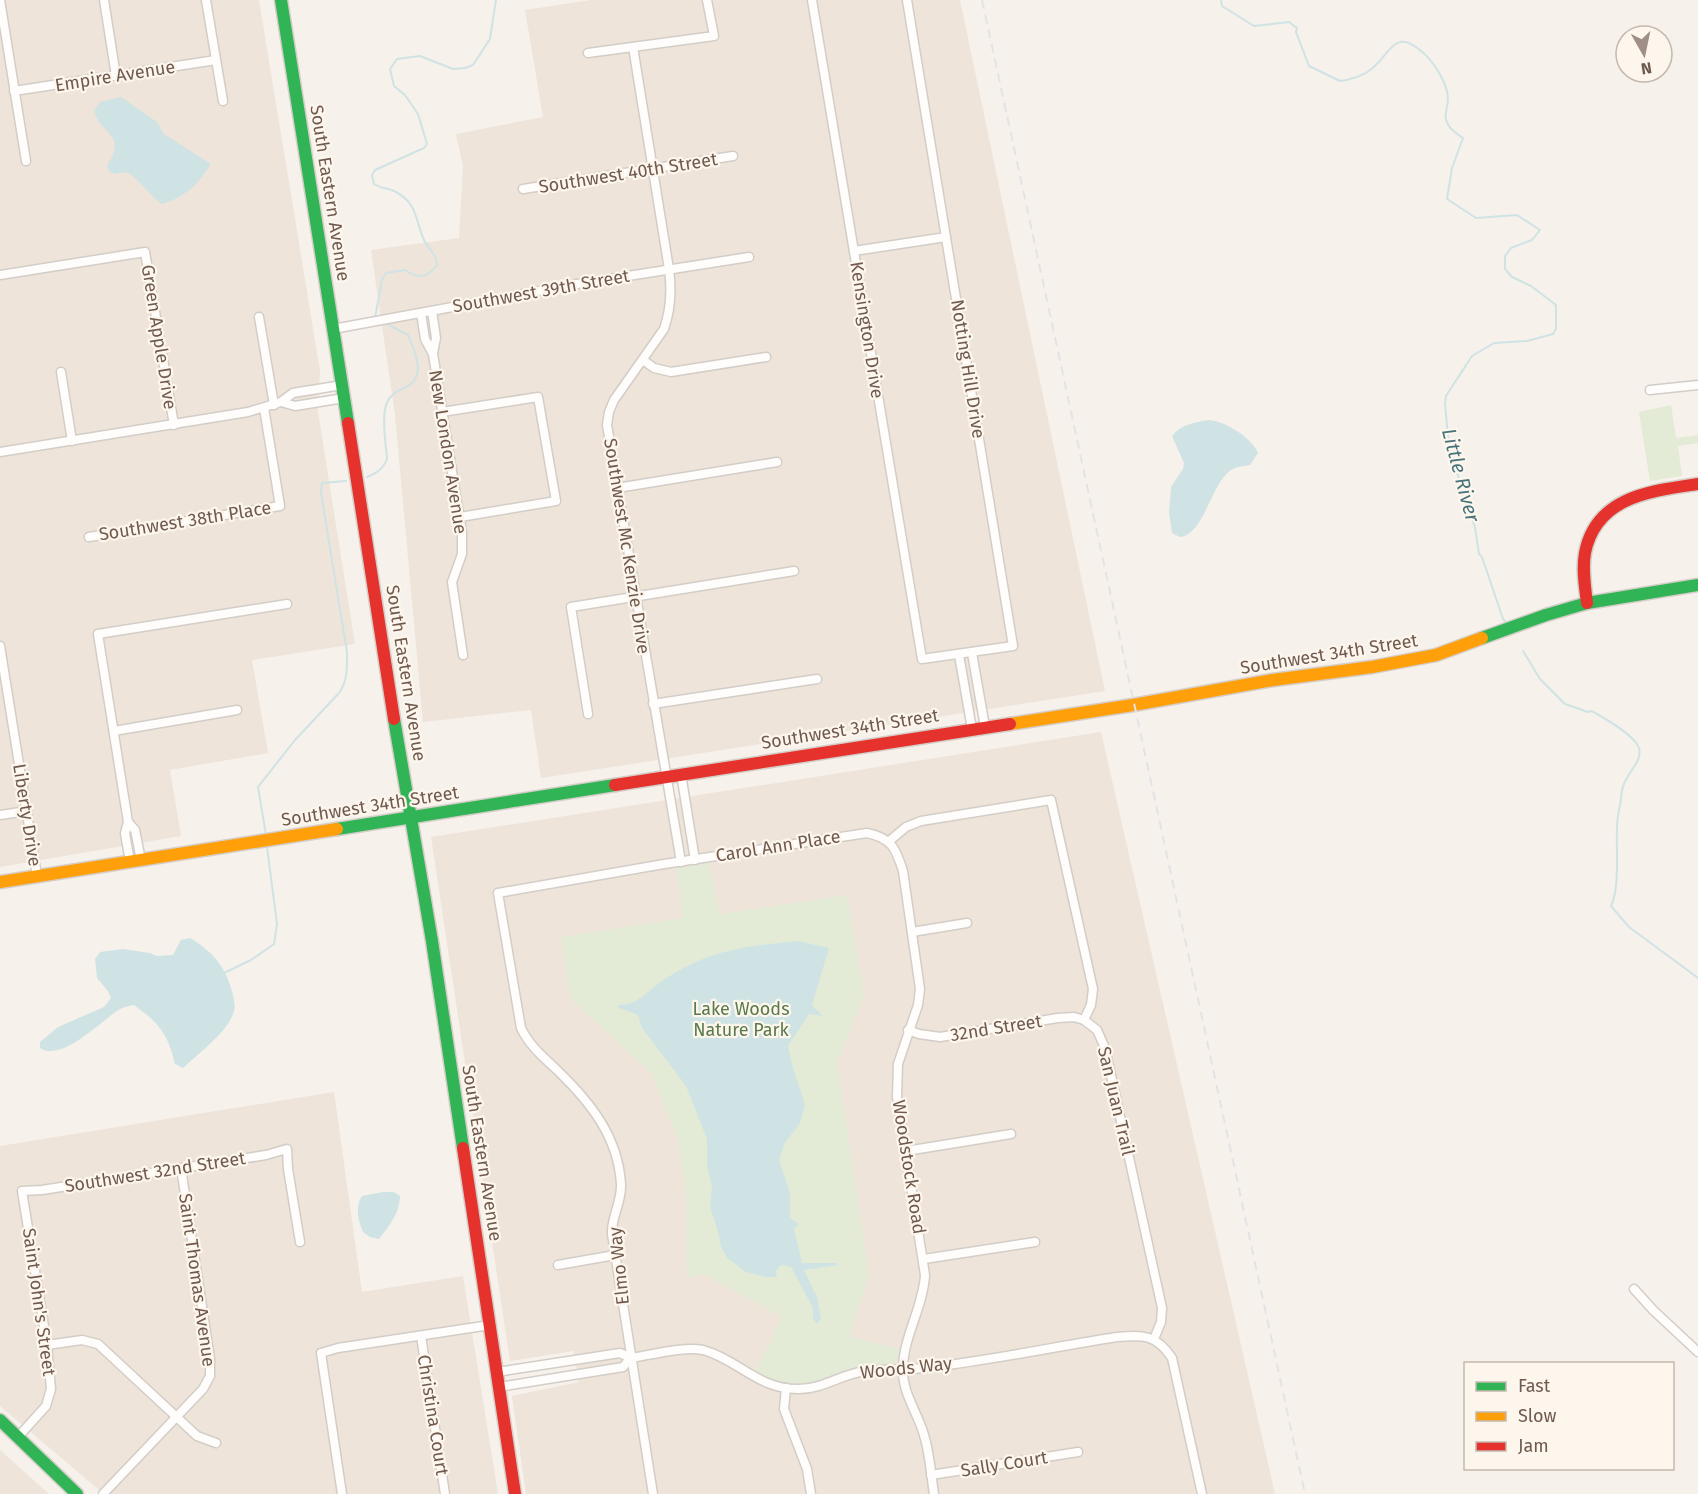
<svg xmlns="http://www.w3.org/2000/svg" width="1698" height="1494" viewBox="0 0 1698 1494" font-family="'Fira Sans',sans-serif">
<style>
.residential{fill:#eee4da}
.green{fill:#e3ebd7}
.water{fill:#cfe3e4}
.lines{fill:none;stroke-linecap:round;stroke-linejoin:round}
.stream{stroke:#cfe3e4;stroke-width:2}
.street-casing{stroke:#d3cdc7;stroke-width:11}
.fast-casing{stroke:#d5cec8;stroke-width:15}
.slow-casing{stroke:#d5cec8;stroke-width:15}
.jam-casing{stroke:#d5cec8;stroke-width:15}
.street{stroke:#fefdfc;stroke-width:8}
.fast{stroke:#30b455;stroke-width:12}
.slow{stroke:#ff9f0a;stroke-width:12}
.jam{stroke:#e5322d;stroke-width:12}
.rail{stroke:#e4e3e4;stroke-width:2;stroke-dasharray:9 6;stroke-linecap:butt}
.labels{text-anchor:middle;stroke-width:4.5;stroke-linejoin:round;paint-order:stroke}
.street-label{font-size:18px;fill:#705a4f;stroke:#fdf6ed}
.park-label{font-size:18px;fill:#5a7a4b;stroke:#fdf6ed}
.water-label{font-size:20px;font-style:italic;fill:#47737b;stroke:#fdf6ed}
</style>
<rect width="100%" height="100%" fill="#f6f1eb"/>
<g class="residential">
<polygon points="0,0 259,0 320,371 318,412 355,644 252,660 268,753 170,770 181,836 0,867"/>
<polygon points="591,0 960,0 1105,691 541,778 531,710 423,722 395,415 371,250 459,238 463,166 456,134 543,117 525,10"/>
<polygon points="1101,732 1275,1494 526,1494 512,1396 579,1382 574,1351 510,1361 431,837"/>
<polygon points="334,1092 362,1292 463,1276 498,1494 104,1494 0,1406 0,1146"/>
<polygon points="0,1450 49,1494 0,1494"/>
</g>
<g class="green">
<polygon points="1671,405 1676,438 1698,435 1698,443 1678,446 1682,476 1650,481 1639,412"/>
<polygon points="709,863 720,914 847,895 864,995 837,1063 869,1274 850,1337 899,1349 899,1355 893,1364 860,1366 817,1382 795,1384 776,1381 755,1373 782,1317 704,1274 687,1277 686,1193 678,1140 651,1073 570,998 561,937 683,918 676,868"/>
</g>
<g class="water">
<path d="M 121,97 L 157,122 L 164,134 L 211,164 C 197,185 187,196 162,204 C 149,195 141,181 127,172 L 115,174 L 109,171 L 107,166 C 128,133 102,137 94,111 L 100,102 Z"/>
<path d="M 1208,420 C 1225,421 1251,437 1258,453 L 1250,465 C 1244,466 1236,467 1231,470 C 1211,483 1204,535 1180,537 L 1172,533 L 1169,513 L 1171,487 L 1183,469 L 1184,463 L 1172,436 C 1182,424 1193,423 1208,420 Z"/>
<path d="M 190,938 C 214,952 227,969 233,995 C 234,1001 236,1007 233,1014 C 227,1032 198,1054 183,1068 L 175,1064 C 168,1034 159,1023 134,1005 C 129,1006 124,1007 120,1009 C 103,1019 62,1063 40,1048 L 40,1042 L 58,1027 L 104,1007 L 111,998 L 108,991 L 97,978 L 95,959 L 100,952 L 123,949 L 150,953 L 157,956 L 173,955 L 181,940 Z"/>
<path d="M 797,941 L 829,948 L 812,1005 L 823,1016 L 809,1014 L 788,1046 L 793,1068 L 805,1105 L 800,1123 L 785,1143 L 779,1160 L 790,1192 L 790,1218 L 799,1224 L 794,1229 L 802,1263 L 836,1263 L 838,1265 L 804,1270 L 817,1297 L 821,1319 L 817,1324 L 813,1319 L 813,1308 L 791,1267 L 781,1265 L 776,1271 L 777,1277 L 766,1277 L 746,1272 L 727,1258 L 721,1247 L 719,1235 L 710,1207 L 712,1186 L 707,1166 L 707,1139 L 686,1086 L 642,1028 L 638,1015 L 617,1007 L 619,1005 C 638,1006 650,988 665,979 C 711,949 744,947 797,941 Z"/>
<path d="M 383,1192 L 394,1192 L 400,1196 C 400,1213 389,1226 379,1239 L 370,1237 L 363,1232 C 358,1221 355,1206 362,1196 Z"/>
</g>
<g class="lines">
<g class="stream">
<path d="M 1221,0 L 1222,6 L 1254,26 L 1289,22 L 1297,28 L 1296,32 L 1309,66 L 1340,81 C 1349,80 1363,76 1370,70 C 1390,56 1393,27 1421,51 C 1433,60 1448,84 1448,99 C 1448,109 1442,117 1449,126 C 1452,131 1459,135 1463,138 L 1452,168 L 1447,199 L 1476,218 L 1517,215 L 1540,230 L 1532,240 L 1511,248 L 1505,256 L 1505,269 L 1512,277 L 1531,286 L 1556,305 L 1556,329 L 1553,334 L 1527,341 L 1494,343 L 1472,356 L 1446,396 L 1445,404 L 1448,437 L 1463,495 L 1475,527 L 1479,554 L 1482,557 L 1503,619 L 1508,624"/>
<path d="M 375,318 L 382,280 L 386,273 L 405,270 C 417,279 428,278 437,265 C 437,254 428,249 424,240 C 415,220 418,204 396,192 C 389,188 382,189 374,184 L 372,175 L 375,170 L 424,148 L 427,144 L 418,114 L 405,95 L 394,86 L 390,69 L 397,59 L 420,56 L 453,69 L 465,68 L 473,65 L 490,39 L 496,0"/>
<path d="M 367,477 C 377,473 383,469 387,459 C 386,445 381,415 387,403 C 390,395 396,391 404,388 C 428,378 415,352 408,335 L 385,323"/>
<path d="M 1523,651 L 1540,679 L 1565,704 L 1588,712 L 1592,711 C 1604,718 1635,735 1639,748 C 1642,760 1632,768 1627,778 C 1623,784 1621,792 1621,800 C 1619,809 1617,818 1617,827 C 1616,848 1620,888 1611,906 L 1629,927 L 1698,978"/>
<path d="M 266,835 L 258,787 L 295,740 L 339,693 C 348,681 347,666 347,652 L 321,493 L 322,483 L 346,481"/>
<polyline points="224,973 251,960 274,944 277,924 267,847"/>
</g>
<defs>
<g id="street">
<polyline points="0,0 26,161"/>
<polyline points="104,0 116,76"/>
<polyline points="206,0 223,101"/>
<polyline points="812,0 922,659 1013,646 907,0"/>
<path d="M 633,47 L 669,269 C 672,291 671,309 664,329 L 614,400 L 609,412 L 607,425 L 681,862"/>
<polyline points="588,53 714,36 707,0"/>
<polyline points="14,91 216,60"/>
<polyline points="523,189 733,156"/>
<polyline points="854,251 946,237"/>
<polyline points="0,275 145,252 174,425"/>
<polyline points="432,311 436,338 433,353"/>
<polyline points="421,313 425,339 433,354 462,533 462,554 452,582 463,655"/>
<polyline points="259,317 274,405"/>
<polyline points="333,329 577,284 749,257"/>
<polyline points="643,360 654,368 671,372 766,357"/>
<polyline points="61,372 72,441"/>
<polyline points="1650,390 1698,385"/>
<polyline points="281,402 295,406 344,398"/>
<polyline points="442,412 538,397 556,501 460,517"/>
<polyline points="0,452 248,412 281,402 293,393 342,385"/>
<polyline points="617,488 777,462"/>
<polyline points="89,537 280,506 264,408"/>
<polyline points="0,646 37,876"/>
<polyline points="972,653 985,727"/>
<polyline points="959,655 972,729"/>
<polyline points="653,704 817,679"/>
<polyline points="588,714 571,607 794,571"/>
<polyline points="114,731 237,710"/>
<polyline points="681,774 695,860"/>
<polyline points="0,815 27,811"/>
<polyline points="128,822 135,830 141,860"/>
<polyline points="888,842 906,827 921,821 1051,800 1093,989 1091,1005 1084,1020 1097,1030 1105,1048 1162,1308 1161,1322 1154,1339"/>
<polyline points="130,862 125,833 128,822 98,634 287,604"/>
<polyline points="912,932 967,923"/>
<polyline points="908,1030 919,1034 940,1037 1058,1018 1074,1017 1084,1020"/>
<polyline points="906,1151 1011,1134"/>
<polyline points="924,1259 1035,1242"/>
<polyline points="558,1265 615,1255"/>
<polyline points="1634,1289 1653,1310 1698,1352"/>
<polyline points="421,1336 445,1494"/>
<polyline points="47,1345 82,1340 98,1344 197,1436 216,1443"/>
<path d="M 631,1358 C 651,1355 684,1346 703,1350 C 737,1359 759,1390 799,1389 C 823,1389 842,1374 865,1371 C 884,1369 904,1370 924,1368 C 988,1361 1053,1347 1117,1337 C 1143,1335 1156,1334 1172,1358 L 1202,1494"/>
<polyline points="497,1372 620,1353 631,1358 623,1367 499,1387"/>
<polyline points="786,1388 784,1409 807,1469 811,1494"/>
<polyline points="18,1437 46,1406 51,1389 47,1345 22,1191 42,1190 266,1155 287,1149 288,1169 300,1242"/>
<polyline points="931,1475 1078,1452"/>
<polyline points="103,1494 203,1389 210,1376 210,1359 181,1168"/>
<polyline points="342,1494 321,1353 338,1348 490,1325"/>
<path d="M 653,1494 L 612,1234 C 611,1217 622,1202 621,1184 C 618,1136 590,1102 557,1070 C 543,1057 529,1045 521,1028 L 498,893 L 664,864 L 867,833 C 892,838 896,849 903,871 L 920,989 L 918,1005 L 898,1064 L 897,1097 L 925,1275 C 923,1308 903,1337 903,1369 C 902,1393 918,1413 924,1435 C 930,1454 931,1475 934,1494"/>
</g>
<g id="fast">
<polyline points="281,0 348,423"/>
<polyline points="1482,638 1546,615 1587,603 1698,585"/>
<polyline points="394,719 432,941 463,1148"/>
<polyline points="337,829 615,785"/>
<polyline points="0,1420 77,1494"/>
</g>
<g id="slow">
<polyline points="1010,724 1133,705 1273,680 1372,667 1436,655 1482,638"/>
<polyline points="0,882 337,829"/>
</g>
<g id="jam">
<polyline points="348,423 394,719"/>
<path d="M 1587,603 C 1585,587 1582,569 1585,553 C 1596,496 1652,491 1698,484"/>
<polyline points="615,785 1010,724"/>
<polyline points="463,1148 515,1494"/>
</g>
</defs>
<use href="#street" class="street-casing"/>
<use href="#fast" class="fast-casing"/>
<use href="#slow" class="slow-casing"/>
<use href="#jam" class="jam-casing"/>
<use href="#street" class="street"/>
<use href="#fast" class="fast"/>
<use href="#slow" class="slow"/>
<use href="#jam" class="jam"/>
<polyline class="rail" points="982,0 1305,1494"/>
</g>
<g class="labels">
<g class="street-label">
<text transform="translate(115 76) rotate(-9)" y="6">Empire Avenue</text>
<text transform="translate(628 173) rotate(-9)" y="6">Southwest 40th Street</text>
<text transform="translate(330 193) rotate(81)" y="6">South Eastern Avenue</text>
<text transform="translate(541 291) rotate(-10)" y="6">Southwest 39th Street</text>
<text transform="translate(867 330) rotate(81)" y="6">Kensington Drive</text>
<text transform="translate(159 337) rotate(81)" y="6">Green Apple Drive</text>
<text transform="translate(968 369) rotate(81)" y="6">Notting Hill Drive</text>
<text transform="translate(448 452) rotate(81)" y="6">New London Avenue</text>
<text transform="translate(185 521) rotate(-9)" y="6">Southwest 38th Place</text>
<text transform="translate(627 546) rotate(81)" y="6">Southwest Mc Kenzie Drive</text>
<text transform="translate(1329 654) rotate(-9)" y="6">Southwest 34th Street</text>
<text transform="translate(406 673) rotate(81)" y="6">South Eastern Avenue</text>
<text transform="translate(850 729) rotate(-9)" y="6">Southwest 34th Street</text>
<text transform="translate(370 806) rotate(-9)" y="6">Southwest 34th Street</text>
<text transform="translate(27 815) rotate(81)" y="6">Liberty Drive</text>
<text transform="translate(778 846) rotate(-9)" y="6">Carol Ann Place</text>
<text transform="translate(996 1028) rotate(-9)" y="6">32nd Street</text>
<text transform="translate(1116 1101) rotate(77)" y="6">San Juan Trail</text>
<text transform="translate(482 1153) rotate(81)" y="6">South Eastern Avenue</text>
<text transform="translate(909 1167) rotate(81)" y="6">Woodstock Road</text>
<text transform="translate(155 1172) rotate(-9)" y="6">Southwest 32nd Street</text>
<text transform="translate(619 1266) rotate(-96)" y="6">Elmo Way</text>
<text transform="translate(197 1280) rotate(82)" y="6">Saint Thomas Avenue</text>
<text transform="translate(39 1302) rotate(82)" y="6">Saint John's Street</text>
<text transform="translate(906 1368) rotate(-6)" y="6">Woods Way</text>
<text transform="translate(433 1415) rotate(81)" y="6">Christina Court</text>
<text transform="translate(1004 1464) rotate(-9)" y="6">Sally Court</text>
</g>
<g class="park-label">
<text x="741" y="1015">Lake Woods<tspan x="741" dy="21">Nature Park</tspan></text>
</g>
<g class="water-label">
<text transform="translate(1461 475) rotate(75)" y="7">Little River</text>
</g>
</g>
<rect x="1464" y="1362" width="210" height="108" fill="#fdf6ed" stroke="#c5b8ae" stroke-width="1.5"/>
<rect x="1476" y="1382" width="30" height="9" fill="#30b455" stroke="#c5b8ae" stroke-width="1.5"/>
<text x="1518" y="1392" font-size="18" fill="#705a4f">Fast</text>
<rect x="1476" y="1412" width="30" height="9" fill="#ff9f0a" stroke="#c5b8ae" stroke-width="1.5"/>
<text x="1518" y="1422" font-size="18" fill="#705a4f">Slow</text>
<rect x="1476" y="1442" width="30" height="9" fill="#e5322d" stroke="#c5b8ae" stroke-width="1.5"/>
<text x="1518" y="1452" font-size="18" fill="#705a4f">Jam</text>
<g transform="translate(1644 54) rotate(171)"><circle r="28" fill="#fdf6ed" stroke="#c5b8ae" stroke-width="1.5"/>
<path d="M0-4.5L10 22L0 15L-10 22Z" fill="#9f8f86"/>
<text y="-9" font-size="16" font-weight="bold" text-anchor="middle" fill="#705a4f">N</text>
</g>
</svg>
